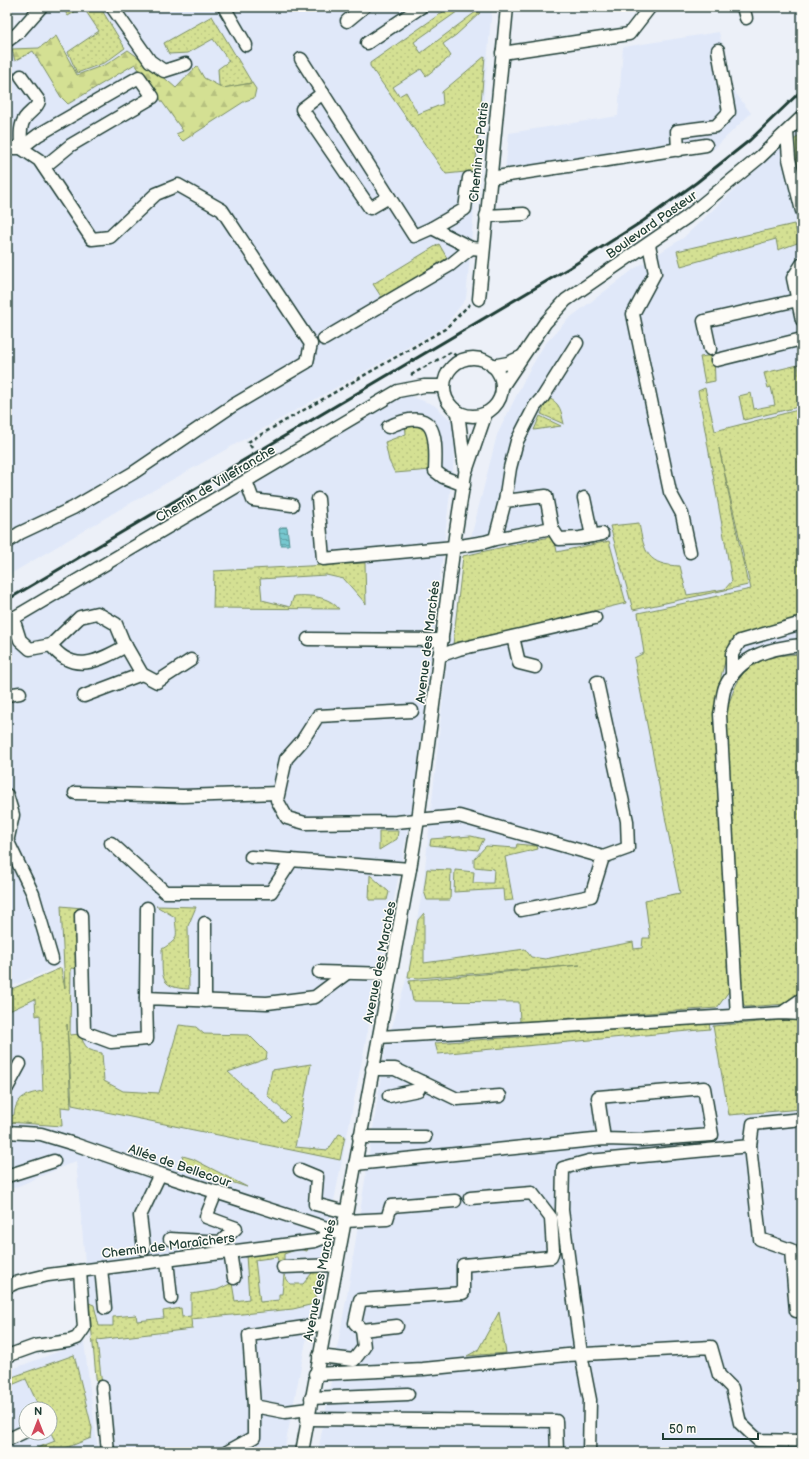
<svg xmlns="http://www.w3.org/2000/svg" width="809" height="1459" viewBox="0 0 809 1459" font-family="'Balsamiq Sans',sans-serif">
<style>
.built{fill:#e0e8f9;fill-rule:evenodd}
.green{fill:url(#green-dots);stroke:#7a8e64}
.forest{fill:url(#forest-firs);stroke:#7a8e64}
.water{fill:url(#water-rules);stroke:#539091}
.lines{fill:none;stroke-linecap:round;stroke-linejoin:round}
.minor-casing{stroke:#1f3d34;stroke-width:15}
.path{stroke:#1f3d34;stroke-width:2.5;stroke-dasharray:4 3;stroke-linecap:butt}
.minor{stroke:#fdfcf7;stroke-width:12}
.rail{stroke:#1f3d34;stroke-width:3}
.labels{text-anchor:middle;stroke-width:3;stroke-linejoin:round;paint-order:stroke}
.street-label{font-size:13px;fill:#1f3d34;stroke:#fdfcf7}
</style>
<defs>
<pattern id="green-dots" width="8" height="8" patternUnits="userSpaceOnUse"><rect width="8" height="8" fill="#d4e093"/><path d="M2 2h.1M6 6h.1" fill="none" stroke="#b6c17f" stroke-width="1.8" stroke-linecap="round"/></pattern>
<pattern id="forest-firs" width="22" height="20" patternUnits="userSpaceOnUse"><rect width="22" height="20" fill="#d4e093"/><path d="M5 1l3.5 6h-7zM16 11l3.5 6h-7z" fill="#b6c17f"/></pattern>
<pattern id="water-rules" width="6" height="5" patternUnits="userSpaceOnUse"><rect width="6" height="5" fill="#76c7cf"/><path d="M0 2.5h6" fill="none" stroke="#60a3a9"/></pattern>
</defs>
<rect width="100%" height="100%" fill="#ecf0f8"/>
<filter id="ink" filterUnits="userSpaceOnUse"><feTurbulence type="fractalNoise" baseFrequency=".025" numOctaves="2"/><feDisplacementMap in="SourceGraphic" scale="8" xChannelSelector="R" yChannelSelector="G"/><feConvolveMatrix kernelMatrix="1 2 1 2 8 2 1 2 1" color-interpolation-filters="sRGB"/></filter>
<g filter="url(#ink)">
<g class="built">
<polygon points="53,7 492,7 466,299 444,327 122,508 7,576 7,45"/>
<polygon points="719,32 733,90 751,113 714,149 504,181 509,133 618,116 623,47"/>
<polygon points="802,126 802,408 715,431 749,579 802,570 802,1452 318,1452 349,1284 385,1050 406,980 423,887 448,649 464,565 497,435 526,376 544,345 567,320 634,269 683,238"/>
<polygon points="408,395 434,405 452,421 456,442 414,799 284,1452 102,1452 76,1161 7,1191 7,990 62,967 68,1042 63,964 7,988 7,629 394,399"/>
<path d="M 84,1342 L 98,1452 L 7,1452 L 7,1371 ZM 26,1409 L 50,1409 L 50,1433 L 26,1433 Z"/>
</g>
<g class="green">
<polygon points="62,7 100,7 125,48 106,62 77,73 68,52 99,31 83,7 68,16"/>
<polygon points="450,7 464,7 414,42 421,53 477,11 480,13 456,35 443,44 451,56 426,76 421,69 393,87 399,96 406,92 418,114 443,104 442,92 485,56 475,171 446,174 370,66 370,63"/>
<polygon points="212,16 252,83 223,88 219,85 218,69 229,61 213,39 188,53 169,54 164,43"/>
<polygon points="802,133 802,184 791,143"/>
<polygon points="794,224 800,242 778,250 776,239 681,266 677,251"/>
<polygon points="439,244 447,258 382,298 373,284"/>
<polygon points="714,355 715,381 705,383 700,357"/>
<polygon points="798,365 802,391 802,406 744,420 739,396 751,393 754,409 775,405 771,387 768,388 764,373"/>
<path d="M 705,388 L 715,431 L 802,409 L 802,616 L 731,640 L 721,676 L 729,991 L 717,1008 L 520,1022 L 519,1002 L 413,1001 L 409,981 L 580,965 L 419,978 L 408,977 L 418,920 L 424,913 L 424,963 L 525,949 L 531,957 L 545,959 L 633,942 L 634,949 L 642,948 L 643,938 L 650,938 L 645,900 L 680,893 L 634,658 L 644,653 L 638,613 L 751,589 L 719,448 L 748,585 L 633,610 L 610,526 L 639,523 C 644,553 648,565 680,566 L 687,595 L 725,589 L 732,581 L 698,391 Z"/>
<path d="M 548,398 C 561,403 561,412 564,424 L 541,414 Z"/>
<polygon points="540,416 561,426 534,430"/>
<polygon points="405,422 419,422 431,433 431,470 395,473 389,461 385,442 406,434"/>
<polygon points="554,536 557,552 609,541 626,603 453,645 463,556"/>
<path d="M 365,563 L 366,604 L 344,579 L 326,575 L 260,579 L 262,600 L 290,607 L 294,596 C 309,595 329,596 339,609 L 213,608 L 214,571 Z"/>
<path d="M 802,654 L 802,990 L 786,1004 L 745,1007 L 741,998 L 726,715 C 730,697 741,665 761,659 C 774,655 789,655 802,654 Z"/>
<polygon points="379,831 398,831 397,839 379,850"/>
<polygon points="471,836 484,839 478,850 430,845 431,839"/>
<polygon points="517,844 537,846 538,849 505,857 513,900 504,901 503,889 454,892 455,870 474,872 473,883 493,883 494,869 474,867 474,859 486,846 516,848"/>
<polygon points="427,869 451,870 450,900 427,900 424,891"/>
<polygon points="370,875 389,892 387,900 369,900"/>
<path d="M 61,906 L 82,908 L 79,969 L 71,968 L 70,1035 L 80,1034 C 85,1048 88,1051 102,1053 L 104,1081 L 123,1091 L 159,1093 L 179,1025 L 196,1027 L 204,1034 L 249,1035 L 267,1053 L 266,1059 L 228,1072 L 283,1122 L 290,1117 L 267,1095 L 272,1070 L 311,1064 L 295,1147 L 328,1150 L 339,1134 L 345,1136 L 340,1160 L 72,1105 L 67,1024 L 71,1108 L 61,1107 L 62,1126 L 7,1122 L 7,1117 L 14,1115 C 16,1096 27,1094 43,1091 L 40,1015 L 36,1016 L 35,999 L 7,1012 L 7,991 L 61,968 L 65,989 Z"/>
<path d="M 156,906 L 196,907 L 188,926 L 189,989 C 157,988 163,975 162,949 C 181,938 176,936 175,917 Z"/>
<polygon points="782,1020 802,1021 802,1109 729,1115 713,1026"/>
<polygon points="709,1023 710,1029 438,1054 435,1043"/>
<polygon points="183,1156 193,1159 247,1187 180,1166"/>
<polygon points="309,1245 307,1251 298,1249 284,1254 284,1262 279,1264 277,1257 255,1260 260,1302 279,1300 279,1294 282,1294 284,1275 290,1284 303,1284 317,1267 321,1269 314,1304 293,1309 191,1319 192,1329 97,1340 102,1386 97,1387 89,1303 94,1305 99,1326 113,1326 113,1317 136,1315 137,1321 164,1318 163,1311 181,1308 182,1317 191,1316 191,1294 217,1290 232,1283 235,1301 249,1299 246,1255"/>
<polygon points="499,1312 506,1353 467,1356 478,1350"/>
<polygon points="74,1355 92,1428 91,1438 56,1452 27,1452 55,1441 50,1431 50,1409 40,1409 26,1379 7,1387 7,1379"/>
</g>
<polygon class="forest" points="56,36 77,75 107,64 128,50 153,68 176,88 197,66 204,78 223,88 252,83 256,89 254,98 245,101 183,141 176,134 183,131 135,64 68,104 61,97 33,51 15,61 12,49 39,48"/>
<polygon class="water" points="282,527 287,527 289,545 281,545 279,529"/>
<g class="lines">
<defs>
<g id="minor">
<polyline points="112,7 150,61 164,71 186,64"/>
<polyline points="224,7 246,45"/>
<polyline points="743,7 746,18"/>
<polyline points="347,21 364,7"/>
<polyline points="7,41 18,33 41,7"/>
<polyline points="367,43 421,7"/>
<polyline points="502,53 629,34 650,7"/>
<polyline points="301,59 414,236 432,228 471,248 483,249"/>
<polyline points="323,93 302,109 370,208 389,197"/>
<polyline points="787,132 789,159 802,211"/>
<polyline points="7,148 21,148 39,160 92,239 110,237 156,194 178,185 222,210 311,344 307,362 232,406 133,473 73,508 20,533 7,542"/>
<polyline points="21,148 38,135 139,77 153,97 71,145 44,167"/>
<path d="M 21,148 C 21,137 19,127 25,118 C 29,112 37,109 39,101 L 21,76"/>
<polyline points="678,150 677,131 716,126 729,112 718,50"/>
<polyline points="490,178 706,145"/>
<polyline points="486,216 524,214"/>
<polyline points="432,228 465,209 469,178"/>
<polyline points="649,245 655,273 633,314 670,492 682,514 690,552"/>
<polyline points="802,264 793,278 802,320"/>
<polyline points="479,299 507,7"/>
<polyline points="324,339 450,265 471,248"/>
<polyline points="710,349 704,321 798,300"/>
<circle cx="473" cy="387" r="29"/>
<polyline points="717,360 802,339"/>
<polyline points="492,366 508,363 521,357"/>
<polyline points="502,387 545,323 566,300 687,217 760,157 802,117"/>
<polyline points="458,412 465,469"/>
<path d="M 388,427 C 434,406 437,431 435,471 L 443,477 L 464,485"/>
<polyline points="246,481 253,500 292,505"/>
<polyline points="584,498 592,536"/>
<polyline points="318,499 323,559 454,547 485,542 495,539 552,528 546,496 505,501 495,539"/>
<polyline points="505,501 510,468 517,441 535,406 543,397 577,343"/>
<polyline points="552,528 559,539 580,538 602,534"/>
<polyline points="13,618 20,640 30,649 51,645 80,617 97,613 116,624 123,641 142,674 157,682 191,660"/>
<polyline points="7,622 398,391 424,386 444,386"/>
<polyline points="513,637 519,663 535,667"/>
<polyline points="308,639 442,640"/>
<path d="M 51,645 C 73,675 99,661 126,646"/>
<polyline points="439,656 459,649 595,618"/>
<polyline points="732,676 732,654 740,641 802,623"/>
<polyline points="7,695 20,693"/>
<polyline points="84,696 142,674"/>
<polyline points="412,711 318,716 302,741 286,759 277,800 287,818 305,823 396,822 459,816 603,857 628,848 627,821 597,682"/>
<polyline points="75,793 183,796 278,793"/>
<polyline points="7,795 13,815 7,842"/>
<polyline points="8,842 33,894 52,959"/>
<polyline points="111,843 165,892 271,892 292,860"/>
<polyline points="251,857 410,869"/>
<polyline points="521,910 591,896 603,857"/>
<polyline points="81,915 84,1032 111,1042 147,1039 146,998 267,1003 315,997 347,973"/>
<polyline points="205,923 205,1001"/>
<polyline points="319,972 390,974"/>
<polyline points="146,998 147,908"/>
<polyline points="782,1013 802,999"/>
<path d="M 737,1016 L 720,714 C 722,706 722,695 725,687 C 740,655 770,648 802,645"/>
<polyline points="379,1037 782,1013 802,1014"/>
<polyline points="372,1069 395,1069 457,1099 500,1096"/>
<polyline points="7,1088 20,1064"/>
<polyline points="389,1096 418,1090 422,1082"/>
<polyline points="7,1132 41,1134 74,1144 160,1174 342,1233"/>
<polyline points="359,1137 425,1137"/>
<polyline points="750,1146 760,1239 791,1250 796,1311"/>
<polyline points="355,1164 604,1139 641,1140 712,1135 704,1088 598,1097 604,1139"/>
<polyline points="300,1170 317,1177 315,1204 345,1212"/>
<polyline points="7,1176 54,1161"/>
<polyline points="344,1221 387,1219 391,1206 455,1201"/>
<polyline points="170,1239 221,1242 236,1228 206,1217 216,1192"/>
<polyline points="144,1249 140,1216 160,1174"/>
<polyline points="230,1252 234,1278"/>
<polyline points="167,1260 171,1298"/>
<polyline points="283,1267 336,1265"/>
<polyline points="101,1268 105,1308"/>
<polyline points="7,1287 15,1283 48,1275 315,1241 323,1238 331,1229"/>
<polyline points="362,1330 355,1323 360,1300 463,1293 463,1265 551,1257 553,1250 551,1218 532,1193 470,1198"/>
<polyline points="7,1356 35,1346 69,1341 77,1338 84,1328 80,1271"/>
<polyline points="319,1356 354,1360 364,1347 362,1330 397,1326"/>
<polyline points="315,1374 423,1369 567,1355 711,1347 719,1375 732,1388 740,1423 758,1440 802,1441"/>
<polyline points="102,1387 108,1452"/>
<polyline points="311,1398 408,1394"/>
<polyline points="309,1409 285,1412 254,1406 249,1335 325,1324"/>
<polyline points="307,1419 556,1421 557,1452"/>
<polyline points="7,1440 26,1431"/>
<polyline points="227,1452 254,1437 254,1406"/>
<polyline points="302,1452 410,869 418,820 455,537 465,474 486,413"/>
<polyline points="589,1452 590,1400 581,1354 562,1210 563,1168 589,1161 750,1146 753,1124 802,1119"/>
</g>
</defs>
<use href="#minor" class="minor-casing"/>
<g class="path">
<polyline points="411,375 451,352 462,360"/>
<polyline points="252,448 248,442 445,329 470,304"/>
</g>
<use href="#minor" class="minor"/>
<polyline class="rail" points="7,600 569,268 643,221 696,183 750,140 802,90"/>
</g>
</g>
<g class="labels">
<g class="street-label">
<text transform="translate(478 152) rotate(-84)" y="5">Chemin de Patris</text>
<text transform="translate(651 224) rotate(-35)" y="5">Boulevard Pasteur</text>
<text transform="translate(215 483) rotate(-31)" y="5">Chemin de Villefranche</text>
<text transform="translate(427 642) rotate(-83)" y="5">Avenue des Marchés</text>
<text transform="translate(379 962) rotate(-79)" y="5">Avenue des Marchés</text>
<text transform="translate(180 1165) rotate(19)" y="5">Allée de Bellecour</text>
<text transform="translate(168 1245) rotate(-7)" y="5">Chemin de Maraîchers</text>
<text transform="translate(319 1280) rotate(-79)" y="5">Avenue des Marchés</text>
</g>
</g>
<rect width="809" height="1459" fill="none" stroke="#fdfcf7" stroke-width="24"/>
<rect x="12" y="12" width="785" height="1435" fill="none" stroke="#1f3d34" stroke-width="1.5" filter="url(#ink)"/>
<g transform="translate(38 1421)"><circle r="19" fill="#fdfcf7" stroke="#a4b0a9"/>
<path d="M0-3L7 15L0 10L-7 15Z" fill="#d1495b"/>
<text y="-6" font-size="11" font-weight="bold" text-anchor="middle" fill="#1f3d34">N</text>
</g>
<path d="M663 1433v6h95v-6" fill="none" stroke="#1f3d34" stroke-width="2"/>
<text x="669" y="1433" font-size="12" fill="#1f3d34" stroke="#fdfcf7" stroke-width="3" paint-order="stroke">50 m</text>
</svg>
